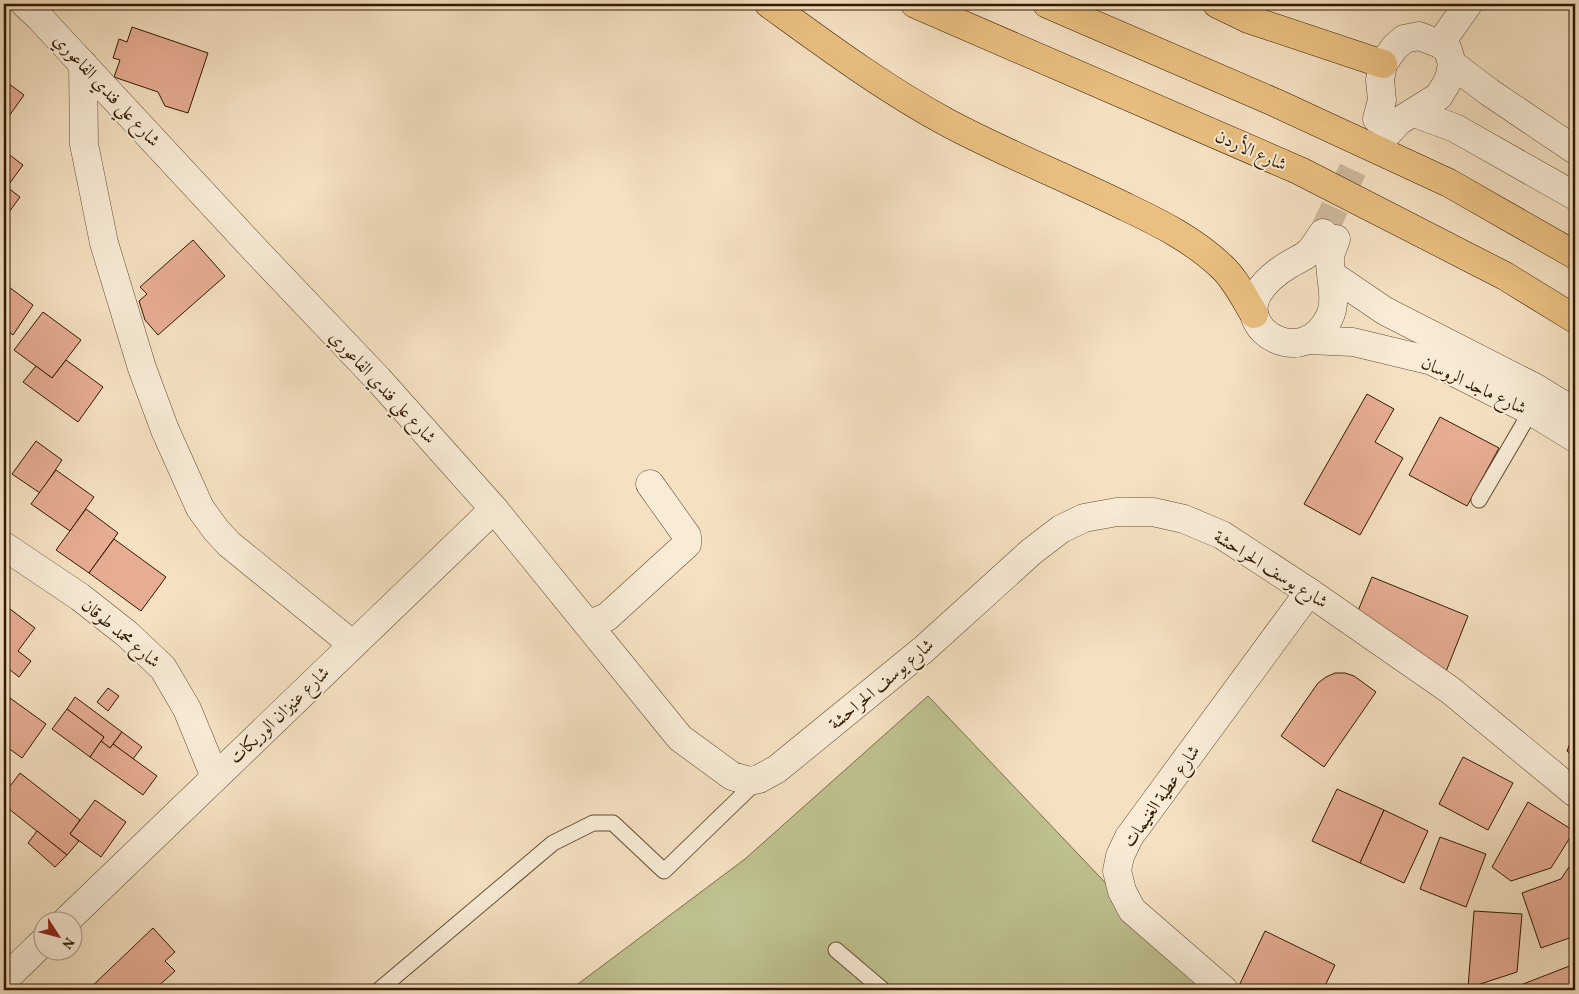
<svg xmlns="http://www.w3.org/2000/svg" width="1579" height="994" viewBox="0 0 1579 994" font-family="Vollkorn,Amiri,serif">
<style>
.green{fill:#bfc290;stroke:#786e48}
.building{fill:#e7ad93;stroke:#321900}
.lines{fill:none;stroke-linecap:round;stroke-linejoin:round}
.tertiary-tunnel{stroke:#ceb99b;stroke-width:28;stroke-dasharray:28 14;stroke-linecap:butt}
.service-casing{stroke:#634b30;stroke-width:17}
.minor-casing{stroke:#634b30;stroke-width:29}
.tertiary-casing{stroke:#634b30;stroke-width:29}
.trunk-casing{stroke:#321900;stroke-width:29}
.service{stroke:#f8ecd7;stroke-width:15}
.minor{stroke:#f8ecd7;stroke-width:28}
.tertiary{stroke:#f8ecd7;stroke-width:28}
.trunk{stroke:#eac081;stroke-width:28}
.labels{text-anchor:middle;stroke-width:4;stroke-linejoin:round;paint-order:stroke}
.street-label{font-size:18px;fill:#321900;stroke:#f8ecd7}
</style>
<rect width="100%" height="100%" fill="#f5e1c2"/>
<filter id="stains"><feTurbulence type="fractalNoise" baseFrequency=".004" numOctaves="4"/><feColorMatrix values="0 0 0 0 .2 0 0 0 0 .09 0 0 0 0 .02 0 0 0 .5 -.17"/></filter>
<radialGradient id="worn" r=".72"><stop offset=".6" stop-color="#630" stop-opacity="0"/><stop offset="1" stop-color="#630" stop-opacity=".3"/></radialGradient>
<polygon class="green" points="928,696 1155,935 1219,990 570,990 745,859"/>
<g class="building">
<polygon points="132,27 208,53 188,113 165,106 158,92 114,77 120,60 113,58 119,39 127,42"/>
<polygon points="4,80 24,95 4,123"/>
<polygon points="7,153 23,165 7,187 20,197 4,219 4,157"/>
<polygon points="193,240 225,276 158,335 145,320 139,301 147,294 140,287"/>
<polygon points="5,284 33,305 13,335 4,328"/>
<polygon points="43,312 81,340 52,378 14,350"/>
<polygon points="66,360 103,387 78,422 23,382 36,366 52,378"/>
<polygon points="1367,394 1394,409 1375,442 1403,458 1360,535 1304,504"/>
<polygon points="1440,417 1499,448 1467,506 1409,475"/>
<polygon points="36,441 62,460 40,493 12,474"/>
<polygon points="56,470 94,497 70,531 31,504"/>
<polygon points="86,509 118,533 89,573 56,550"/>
<polygon points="114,539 166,577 141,611 89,573"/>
<polygon points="1372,577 1468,616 1445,674 1357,613"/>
<polygon points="10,609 35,628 18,651 31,661 19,677 5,666 4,669 4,617"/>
<polygon points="1335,673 1345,673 1354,676 1376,692 1324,767 1281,736 1318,683 1326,677"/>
<polygon points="108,688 119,696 108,711 97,702"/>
<polygon points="75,697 122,732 110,748 101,741 104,737 67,709"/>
<polygon points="10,698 46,724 22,758 4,745 4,707"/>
<polygon points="67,709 104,737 90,757 52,729"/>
<polygon points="1575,731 1575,757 1567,751"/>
<polygon points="122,732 142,747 133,759 113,744"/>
<polygon points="101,741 110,748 113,744 157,776 143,795 90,757"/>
<polygon points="1463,757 1513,783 1488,830 1439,804"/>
<polygon points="20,773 80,820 70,834 79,841 67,855 4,805 4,794"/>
<polygon points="1337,789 1384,810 1360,863 1312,841"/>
<polygon points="95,800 126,822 101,857 70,834"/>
<polygon points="1528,802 1574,831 1551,868 1511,881 1492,867"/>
<polygon points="1384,810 1428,831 1404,883 1360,863"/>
<polygon points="37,831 67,855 55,867 28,843"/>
<polygon points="1440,837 1486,854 1466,907 1420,889"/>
<polygon points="1575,858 1575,936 1541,948 1522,893 1561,879"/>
<polygon points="1474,911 1522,914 1517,972 1468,988"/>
<polygon points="153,928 175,952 165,961 175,971 154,990 88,990"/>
<polygon points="1265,931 1335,965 1323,990 1237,990"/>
<polygon points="1572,965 1575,975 1575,990 1514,990 1513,988"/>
</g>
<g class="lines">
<polyline class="tertiary-tunnel" points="1323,233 1375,122"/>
<defs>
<g id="service">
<polyline points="1479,500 1531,411"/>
<polyline points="836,950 883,990"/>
<polyline points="379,990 553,843 593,823 613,823 664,871 758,780"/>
</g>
<g id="minor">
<polyline points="25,4 38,16 259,254 378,379 494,509 680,738 732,776 749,781 759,779 777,769 924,649 1031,552 1061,529 1084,518 1117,512 1153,512 1184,519 1222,535 1309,592 1450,690 1575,793"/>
<polyline points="1440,44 1468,4"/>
<polyline points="83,64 84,144 104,243 142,368 165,430 200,508 216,530 229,544 352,644"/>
<polyline points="4,546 80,597 127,634 163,668 187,709 215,777"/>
<polyline points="589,624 607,617 687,544 687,536 650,484"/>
<polyline points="65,922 494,509"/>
<polyline points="4,980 42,943"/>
<polyline points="1224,990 1132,910 1122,891 1117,871 1120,856 1129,837 1309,592"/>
</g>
<g id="tertiary">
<polyline points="1452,64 1489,92 1575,150"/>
<polyline points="1414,113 1455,128 1575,196"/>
<polyline points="1377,119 1382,100 1380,80 1383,64 1394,48 1404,39 1419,36 1440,44 1448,50 1452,64 1449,79 1439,96 1399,121 1387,134"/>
<path d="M 1323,233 C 1318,240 1313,249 1307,254 C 1302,258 1295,261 1290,264 C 1278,271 1264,282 1257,295 C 1238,332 1304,369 1329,318 C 1338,301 1330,279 1330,261 C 1329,254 1334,246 1336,239"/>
<polyline points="1332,275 1385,311 1534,387 1575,412"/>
<polyline points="1308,340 1353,342 1432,361 1531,411 1575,438"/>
</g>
<g id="trunk">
<path d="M 769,4 C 827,46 885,89 948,123 C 1006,154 1068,178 1126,207 C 1160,223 1195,241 1222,267 C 1236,280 1244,298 1254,314"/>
<polyline points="915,4 1300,171 1505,276 1575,319"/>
<polyline points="1047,4 1276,103 1449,183 1575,255"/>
<polyline points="1217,4 1248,19 1383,64"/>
</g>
</defs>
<use href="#service" class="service-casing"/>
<use href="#minor" class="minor-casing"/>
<use href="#tertiary" class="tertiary-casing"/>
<use href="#trunk" class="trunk-casing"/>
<use href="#service" class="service"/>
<use href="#minor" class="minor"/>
<use href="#tertiary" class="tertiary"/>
<use href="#trunk" class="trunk"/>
</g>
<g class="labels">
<g class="street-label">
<text transform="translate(107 90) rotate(47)" y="6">شارع علي فندي الفاعوري</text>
<text transform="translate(1251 150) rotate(24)" y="6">شارع الأردن</text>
<text transform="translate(1474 385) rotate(25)" y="6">شارع ماجد الروسان</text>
<text transform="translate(383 387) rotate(47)" y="6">شارع علي فندي الفاعوري</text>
<text transform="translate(1271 569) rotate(32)" y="6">شارع يوسف الحراحشة</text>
<text transform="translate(121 633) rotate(40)" y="6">شارع محمد طوقان</text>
<text transform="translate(881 684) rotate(-40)" y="6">شارع يوسف الحراحشة</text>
<text transform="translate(279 715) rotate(-44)" y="6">شارع عنيزان الوريكات</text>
<text transform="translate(1161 796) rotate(-55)" y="6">شارع عطية الغنيمات</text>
</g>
</g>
<rect width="1579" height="994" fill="none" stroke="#f5e1c2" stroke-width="20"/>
<rect x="5" y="5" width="1569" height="984" fill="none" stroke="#321900" stroke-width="2.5"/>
<rect x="10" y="10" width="1559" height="974" fill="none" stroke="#321900"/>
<g transform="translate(58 936) rotate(126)"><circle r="24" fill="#f8ecd7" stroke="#a99881"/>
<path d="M0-4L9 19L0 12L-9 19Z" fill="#8f2418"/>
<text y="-8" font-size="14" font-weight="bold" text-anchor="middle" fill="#321900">N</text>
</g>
<rect width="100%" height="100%" filter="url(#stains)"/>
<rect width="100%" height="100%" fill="url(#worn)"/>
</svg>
